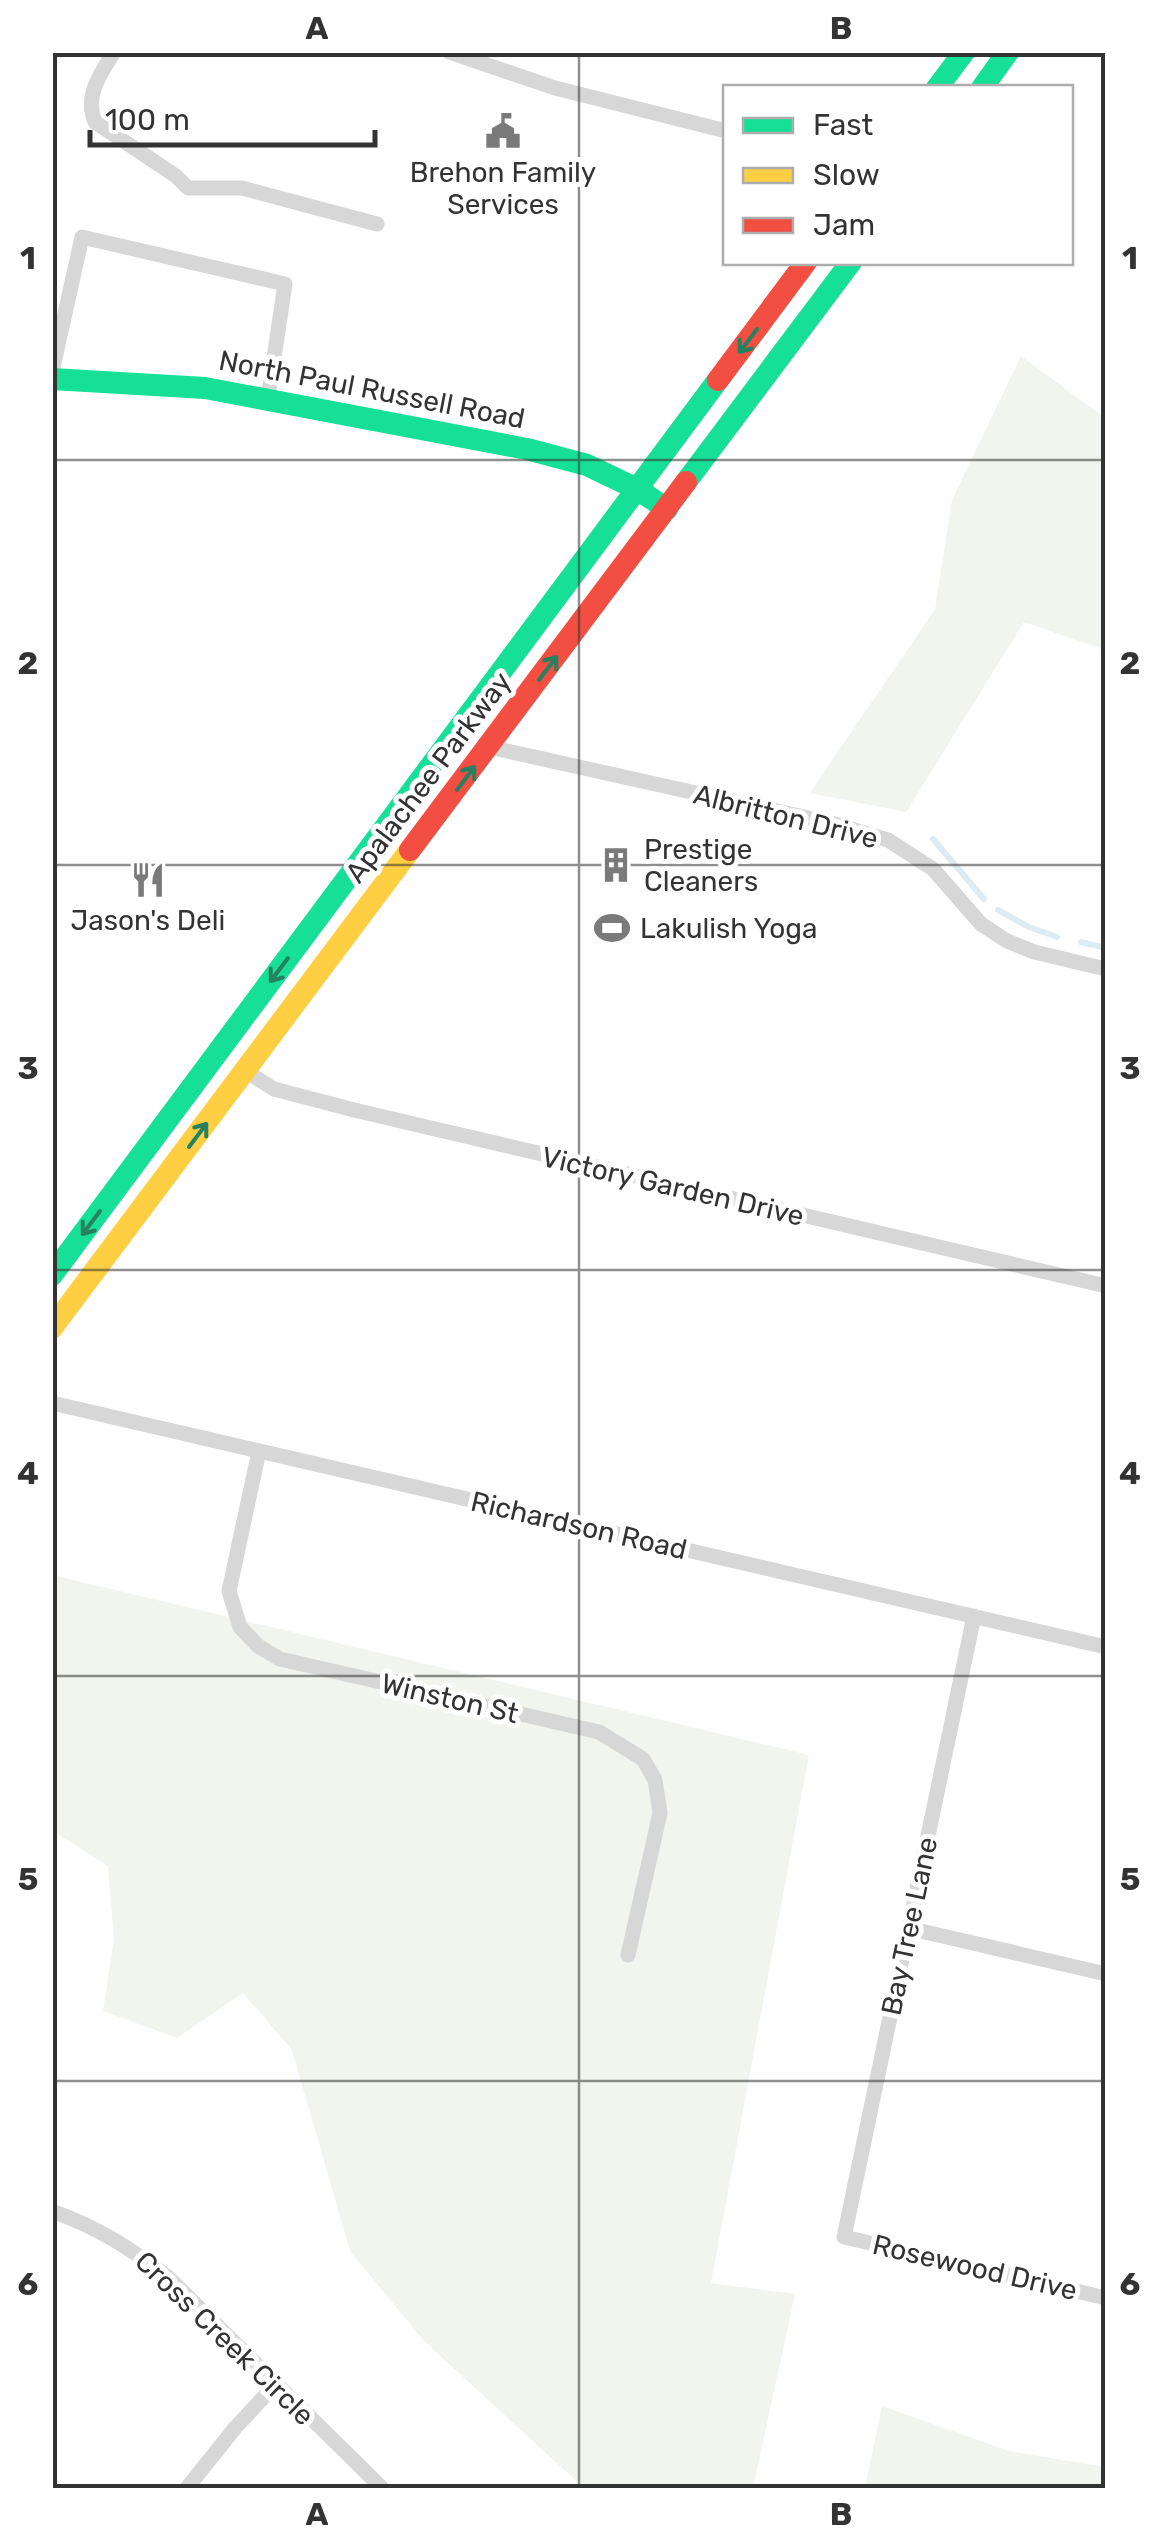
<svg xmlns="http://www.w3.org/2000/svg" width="1158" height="2541" viewBox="0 0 1158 2541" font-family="Rubik,sans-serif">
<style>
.green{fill:#f1f5ed}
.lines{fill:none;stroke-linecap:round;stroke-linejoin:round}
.stream{stroke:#ddebf3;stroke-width:6}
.street{stroke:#d7d7d7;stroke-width:15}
.fast{stroke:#16e098;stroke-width:22}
.slow{stroke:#ffcf43;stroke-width:22}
.jam{stroke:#f24e42;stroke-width:22}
.oneway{stroke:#268160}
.grid{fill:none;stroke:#333;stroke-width:2.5;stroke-opacity:0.55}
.labels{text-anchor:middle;stroke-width:10;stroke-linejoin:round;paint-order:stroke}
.poi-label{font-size:28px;fill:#333;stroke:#fff}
.street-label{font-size:28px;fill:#333;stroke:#fff}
.neatline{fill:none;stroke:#333;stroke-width:4}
.grid-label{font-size:32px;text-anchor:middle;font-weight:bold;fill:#333}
</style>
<rect width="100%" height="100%" fill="#fff"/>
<g class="green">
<polygon points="1021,356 1105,418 1105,650 1024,622 906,812 810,793 935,609 952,500"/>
<polygon points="52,1575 809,1755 711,2283 795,2294 753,2488 584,2488 424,2341 350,2251 292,2050 243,1993 177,2038 103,2011 114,1939 108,1866 53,1831"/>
<polygon points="882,2406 1009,2451 1105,2467 1105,2488 865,2488"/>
</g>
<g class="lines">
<g class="stream">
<polyline points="933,839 984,899"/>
<polyline points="998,910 1029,927 1057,937"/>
<polyline points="1081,942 1106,948"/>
</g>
<g class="street">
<path d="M 114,52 C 100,74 84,97 95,122 L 176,176 L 188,188 L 242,188 L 377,224"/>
<polyline points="449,52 555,88 726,131"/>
<polyline points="52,372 82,237 285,284 268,398"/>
<polyline points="489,747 831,823 888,840 933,869 981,924 1007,941 1034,952 1106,969"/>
<polyline points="247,1072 274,1089 354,1110 1106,1286"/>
<polyline points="52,1403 1106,1647"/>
<polyline points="259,1451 229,1591 240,1627 258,1646 280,1659 599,1732 643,1759 655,1780 660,1813 628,1955"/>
<polyline points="974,1616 844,2237 1106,2298"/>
<polyline points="908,1928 1106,1974"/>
<path d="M 52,2211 C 97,2227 132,2249 169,2278 L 382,2488"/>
<polyline points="187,2488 235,2428 275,2385"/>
</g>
<g class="fast">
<polyline points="937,88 964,52"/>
<polyline points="982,88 1008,52"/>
<polyline points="52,379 205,388 527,449 587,465 637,489 667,509"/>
<polyline points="686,482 851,262"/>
<polyline points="52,1275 718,380"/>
</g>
<polyline class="slow" points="52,1328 410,850"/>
<g class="jam">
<polyline points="718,380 806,262"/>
<polyline points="410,850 686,482"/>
</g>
</g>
<defs><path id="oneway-shaft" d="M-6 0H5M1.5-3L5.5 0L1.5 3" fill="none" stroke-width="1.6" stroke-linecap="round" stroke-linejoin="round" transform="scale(2.5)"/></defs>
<g class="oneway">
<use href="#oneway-shaft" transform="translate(748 341) rotate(127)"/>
<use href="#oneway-shaft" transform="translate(548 668) rotate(-53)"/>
<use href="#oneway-shaft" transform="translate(466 778) rotate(-53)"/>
<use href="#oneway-shaft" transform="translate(279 970) rotate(127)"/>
<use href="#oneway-shaft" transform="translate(198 1135) rotate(-53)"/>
<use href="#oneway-shaft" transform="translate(91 1223) rotate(127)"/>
</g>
<path class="grid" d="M 579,52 L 579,2488M 52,460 L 1106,460M 52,865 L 1106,865M 52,1270 L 1106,1270M 52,1676 L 1106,1676M 52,2081 L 1106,2081"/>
<defs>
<symbol id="civic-bare" viewBox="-9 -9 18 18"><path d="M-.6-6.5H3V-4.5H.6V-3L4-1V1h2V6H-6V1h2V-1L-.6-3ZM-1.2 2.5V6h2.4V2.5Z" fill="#7a7a7a" stroke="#fff" stroke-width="2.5" paint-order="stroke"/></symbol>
<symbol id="building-bare" viewBox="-9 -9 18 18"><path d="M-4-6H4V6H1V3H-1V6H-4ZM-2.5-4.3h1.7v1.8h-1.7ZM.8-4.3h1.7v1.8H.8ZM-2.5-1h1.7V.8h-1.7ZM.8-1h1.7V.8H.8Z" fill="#7a7a7a" stroke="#fff" stroke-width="2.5" paint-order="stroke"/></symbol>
<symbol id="restaurant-bare" viewBox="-9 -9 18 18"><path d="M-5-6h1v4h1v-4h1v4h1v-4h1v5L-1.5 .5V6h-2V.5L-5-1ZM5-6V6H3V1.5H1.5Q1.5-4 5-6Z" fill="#7a7a7a" stroke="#fff" stroke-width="2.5" paint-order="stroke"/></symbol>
<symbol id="stadium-bare" viewBox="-9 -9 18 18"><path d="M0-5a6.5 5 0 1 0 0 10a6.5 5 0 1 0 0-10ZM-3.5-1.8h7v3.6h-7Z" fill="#7a7a7a" stroke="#fff" stroke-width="2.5" paint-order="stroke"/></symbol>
</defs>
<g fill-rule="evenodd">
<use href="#civic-bare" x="478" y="106" width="50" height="50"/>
<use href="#building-bare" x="591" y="840" width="50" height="50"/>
<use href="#restaurant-bare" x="123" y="855" width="50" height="50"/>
<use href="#stadium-bare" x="587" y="903" width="50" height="50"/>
</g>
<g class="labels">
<g class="poi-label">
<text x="503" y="182">Brehon Family<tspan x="503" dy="32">Services</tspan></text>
<text x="644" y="859" text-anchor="start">Prestige<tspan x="644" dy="32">Cleaners</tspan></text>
<text x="148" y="930">Jason's Deli</text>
<text x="640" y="938" text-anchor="start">Lakulish Yoga</text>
</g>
<g class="street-label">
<text transform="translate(372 389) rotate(11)" y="10">North Paul Russell Road</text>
<text transform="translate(428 777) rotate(-53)" y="10">Apalachee Parkway</text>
<text transform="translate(786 816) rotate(14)" y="10">Albritton Drive</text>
<text transform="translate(673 1186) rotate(13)" y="10">Victory Garden Drive</text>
<text transform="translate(579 1525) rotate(13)" y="10">Richardson Road</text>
<text transform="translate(450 1698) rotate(13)" y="10">Winston St</text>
<text transform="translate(909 1926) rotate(-78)" y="10">Bay Tree Lane</text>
<text transform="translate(975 2267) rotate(13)" y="10">Rosewood Drive</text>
<text transform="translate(225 2338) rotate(44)" y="10">Cross Creek Circle</text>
</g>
</g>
<rect width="1158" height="2541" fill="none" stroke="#ffffff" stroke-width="110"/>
<rect x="723" y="85" width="350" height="180" fill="#ffffff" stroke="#adadad" stroke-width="2.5"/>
<rect x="743" y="118" width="50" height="15" fill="#16e098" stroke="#adadad" stroke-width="2.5"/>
<text x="813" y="135" font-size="30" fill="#333333">Fast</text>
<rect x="743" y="168" width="50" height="15" fill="#ffcf43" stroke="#adadad" stroke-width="2.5"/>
<text x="813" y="185" font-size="30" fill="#333333">Slow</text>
<rect x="743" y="218" width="50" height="15" fill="#f24e42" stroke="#adadad" stroke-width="2.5"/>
<text x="813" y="235" font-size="30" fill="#333333">Jam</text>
<path d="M90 130v15h285v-15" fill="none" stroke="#333333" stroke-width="5"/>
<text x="105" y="130" font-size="30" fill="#333333" stroke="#ffffff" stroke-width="8" paint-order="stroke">100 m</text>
<rect x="55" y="55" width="1048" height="2431" class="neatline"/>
<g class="grid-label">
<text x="317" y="39">A</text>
<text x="841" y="39">B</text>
<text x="28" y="269">1</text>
<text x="1130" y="269">1</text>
<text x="28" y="674">2</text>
<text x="1130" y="674">2</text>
<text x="28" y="1079">3</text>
<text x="1130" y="1079">3</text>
<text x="28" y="1484">4</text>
<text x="1130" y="1484">4</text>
<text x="28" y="1890">5</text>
<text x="1130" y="1890">5</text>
<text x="28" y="2295">6</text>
<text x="1130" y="2295">6</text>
<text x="317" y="2525">A</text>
<text x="841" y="2525">B</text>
</g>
</svg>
